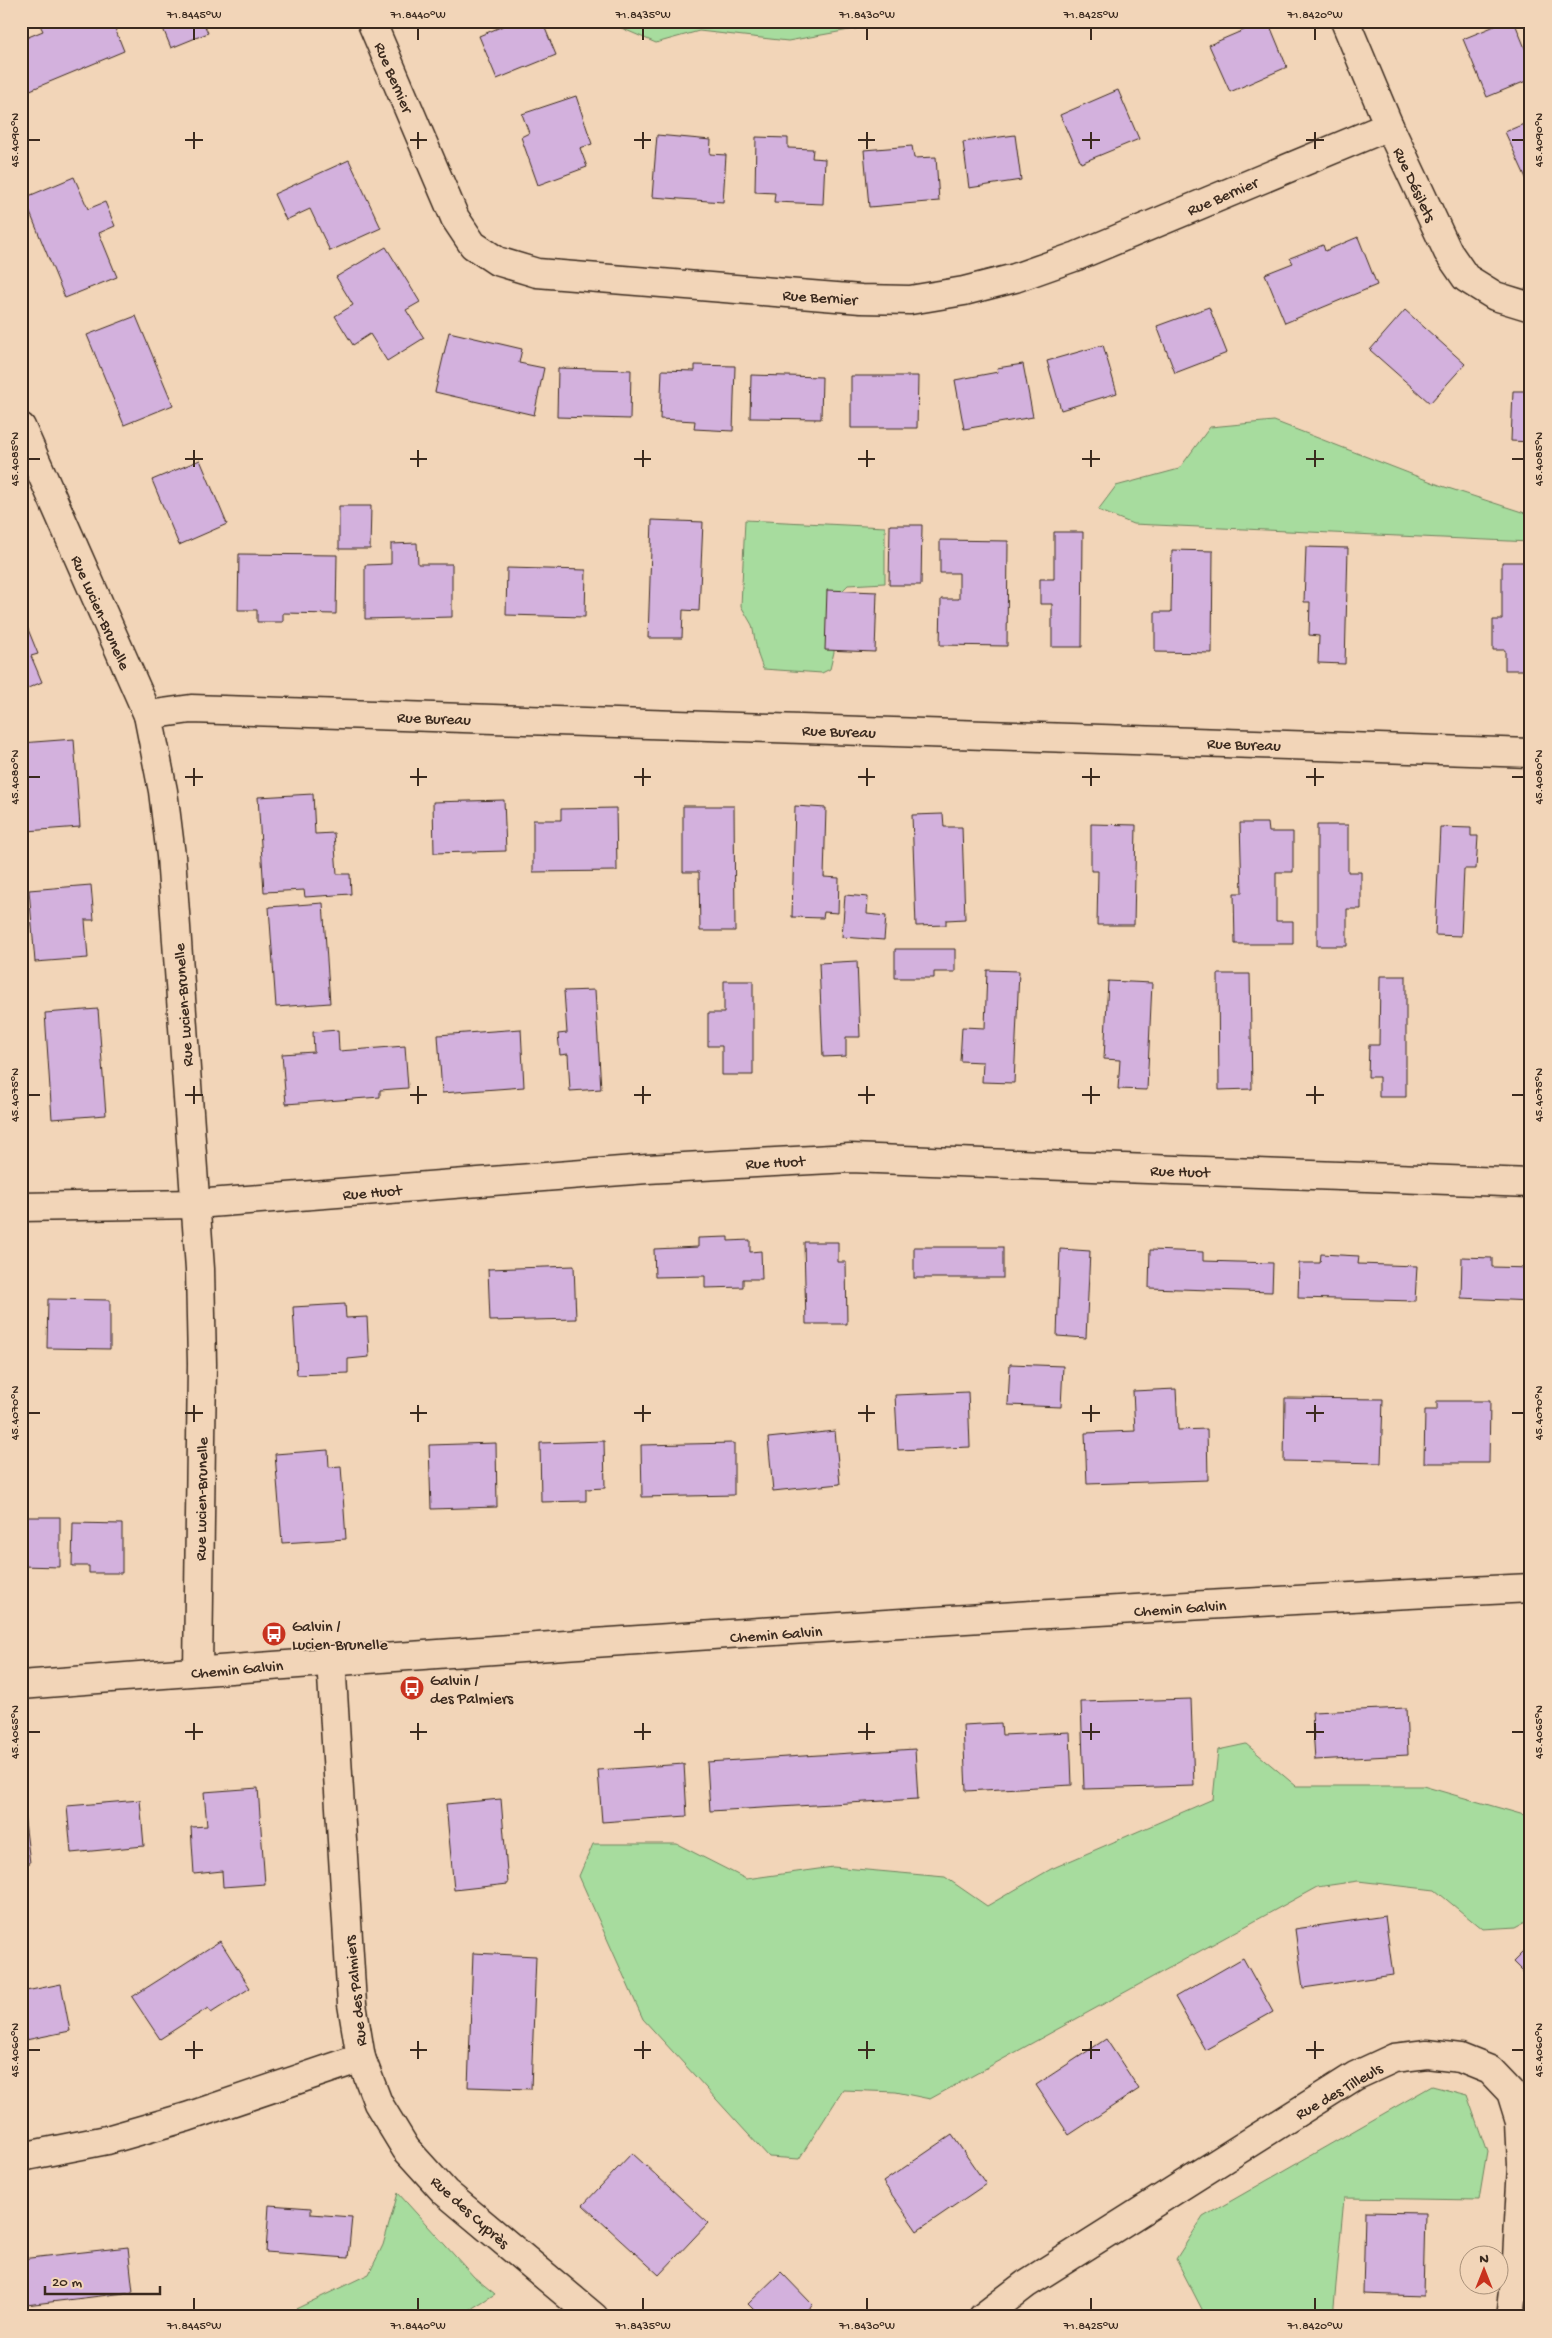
<svg xmlns="http://www.w3.org/2000/svg" width="1552" height="2338" viewBox="0 0 1552 2338" font-family="'Gochi Hand',sans-serif">
<style>
.green{fill:#a7dc9e;stroke:#71835e}
.building{fill:#d3b1dd;stroke:#3b2a1e}
.lines{fill:none;stroke-linecap:round;stroke-linejoin:round}
.minor-casing{stroke:#3b2a1e;stroke-width:31}
.tertiary-casing{stroke:#3b2a1e;stroke-width:31}
.minor{stroke:#f2d5b8;stroke-width:28}
.tertiary{stroke:#f2d5b8;stroke-width:28}
.ticks{fill:none;stroke:#3b2a1e;stroke-width:2}
.labels{text-anchor:middle;stroke-width:4;stroke-linejoin:round;paint-order:stroke}
.street-label{font-size:16px;fill:#3b2a1e;stroke:#f2d5b8}
.poi-label{font-size:16px;fill:#3b2a1e;stroke:#f2d5b8;text-anchor:start}
.neatline{fill:none;stroke:#3b2a1e;stroke-width:2}
.ticks-label{font-size:12px;text-anchor:middle;fill:#3b2a1e}
</style>
<rect width="100%" height="100%" fill="#f2d5b8"/>
<filter id="ink" filterUnits="userSpaceOnUse"><feTurbulence type="fractalNoise" baseFrequency=".02" numOctaves="2"/><feDisplacementMap in="SourceGraphic" scale="10" xChannelSelector="R" yChannelSelector="G"/><feConvolveMatrix kernelMatrix="1 2 1 2 8 2 1 2 1" color-interpolation-filters="sRGB"/></filter>
<g filter="url(#ink)">
<g class="green">
<polygon points="605,21 942,21 877,25 788,41 699,31 656,43"/>
<polygon points="1274,421 1442,486 1531,515 1531,542 1133,524 1098,510 1116,486 1179,469 1210,427"/>
<polygon points="745,520 885,527 885,583 848,585 838,595 834,652 830,669 822,673 763,669 758,655 752,625 741,606"/>
<polygon points="1246,1744 1296,1786 1423,1786 1531,1817 1531,1919 1516,1927 1482,1929 1435,1890 1358,1881 1317,1887 930,2099 896,2092 843,2090 799,2159 769,2157 643,2019 579,1876 593,1844 677,1844 746,1879 833,1867 945,1877 987,1906 1051,1869 1213,1799 1218,1750"/>
<polygon points="1432,2086 1467,2095 1487,2152 1479,2200 1344,2198 1333,2317 1206,2317 1176,2259 1203,2217"/>
<polygon points="398,2193 474,2277 495,2294 458,2317 279,2317 369,2274 383,2245"/>
</g>
<g class="building">
<polygon points="45,21 112,21 124,51 23,93 21,40 43,31 39,23"/>
<polygon points="160,21 211,21 204,24 208,33 171,48"/>
<polygon points="515,21 542,21 556,55 497,79 479,36"/>
<polygon points="1265,21 1268,21 1287,67 1230,92 1209,45"/>
<polygon points="1507,21 1514,21 1531,63 1531,79 1487,97 1463,39"/>
<polygon points="1118,90 1139,139 1081,163 1060,115"/>
<polygon points="576,96 592,144 580,148 587,167 538,185 521,137 529,133 522,114"/>
<polygon points="1531,121 1531,189 1505,132"/>
<polygon points="657,135 711,140 710,154 726,155 723,202 652,197"/>
<polygon points="1015,135 1021,180 969,188 963,142"/>
<polygon points="756,137 788,138 788,148 813,149 812,158 825,159 823,204 774,202 775,193 755,192"/>
<polygon points="912,146 914,158 936,157 939,201 869,207 864,150"/>
<polygon points="349,160 381,228 330,251 310,209 286,220 274,194"/>
<polygon points="74,177 88,209 105,202 115,226 99,233 117,277 65,298 24,198"/>
<polygon points="1358,237 1377,285 1285,323 1265,274 1293,263 1290,258 1323,245 1325,251"/>
<polygon points="386,247 420,302 406,310 424,338 387,361 370,334 353,345 335,316 353,305 336,277"/>
<polygon points="1209,307 1227,353 1175,373 1157,326"/>
<polygon points="1405,310 1465,364 1430,403 1370,350"/>
<polygon points="136,316 173,405 124,425 87,335"/>
<polygon points="449,332 522,349 519,363 544,368 534,415 435,392"/>
<polygon points="1103,345 1117,393 1061,410 1047,361"/>
<polygon points="1023,364 1033,417 964,429 955,380 998,372 997,368"/>
<polygon points="695,365 735,366 733,431 694,429 695,421 660,419 662,370 695,371"/>
<polygon points="558,368 631,370 630,419 557,417"/>
<polygon points="751,375 822,377 821,419 750,418"/>
<polygon points="851,376 918,376 917,428 851,428"/>
<polygon points="1513,391 1531,391 1531,442 1511,441"/>
<polygon points="200,460 227,524 179,545 152,480"/>
<polygon points="339,506 371,506 370,549 339,549"/>
<polygon points="652,520 703,522 699,611 683,610 682,638 648,638"/>
<polygon points="890,525 922,525 921,585 889,585"/>
<polygon points="1054,532 1083,532 1082,647 1052,647 1052,604 1040,604 1040,579 1054,579"/>
<polygon points="940,540 1008,541 1007,646 940,645 941,599 959,599 959,573 940,573"/>
<polygon points="417,543 418,564 452,564 452,617 365,619 365,565 391,564 391,544"/>
<polygon points="1306,547 1348,548 1345,664 1318,663 1319,636 1309,635 1310,602 1304,602"/>
<polygon points="1172,550 1213,551 1212,653 1155,652 1155,612 1171,612"/>
<polygon points="239,554 337,555 336,614 283,613 283,622 257,622 257,610 238,610"/>
<polygon points="1502,562 1531,562 1531,670 1505,670 1505,650 1493,650 1493,620 1502,620"/>
<polygon points="507,568 586,570 585,617 506,615"/>
<polygon points="827,590 877,592 875,652 825,650"/>
<polygon points="21,612 38,654 31,656 42,682 21,691"/>
<polygon points="74,739 80,827 27,831 21,743"/>
<polygon points="313,794 315,834 334,833 337,874 350,874 351,894 305,897 304,890 264,892 258,797"/>
<polygon points="504,800 506,851 434,853 433,802"/>
<polygon points="683,806 734,806 735,931 700,931 699,872 683,872"/>
<polygon points="795,806 826,808 824,877 839,878 838,913 824,912 823,918 792,917"/>
<polygon points="616,808 617,871 533,872 533,820 561,820 561,809"/>
<polygon points="943,814 944,827 962,827 965,919 946,920 946,925 916,926 912,815"/>
<polygon points="1240,823 1268,823 1269,832 1293,832 1293,872 1276,872 1276,921 1293,921 1293,944 1235,944 1234,893 1242,893"/>
<polygon points="1091,824 1136,825 1134,925 1097,925 1098,871 1091,871"/>
<polygon points="1317,825 1348,825 1348,872 1361,872 1361,909 1347,909 1347,946 1317,946"/>
<polygon points="1440,827 1471,828 1471,836 1478,836 1476,869 1464,869 1461,936 1435,935"/>
<polygon points="91,885 94,920 85,920 88,958 35,962 29,890"/>
<polygon points="845,895 868,897 867,914 886,916 884,940 842,937"/>
<polygon points="323,903 330,1003 276,1007 269,907"/>
<polygon points="895,949 955,949 955,972 934,972 934,978 895,978"/>
<polygon points="857,961 860,1037 846,1037 846,1056 823,1057 819,963"/>
<polygon points="987,970 1019,971 1014,1083 982,1082 983,1062 960,1061 962,1027 985,1028"/>
<polygon points="1218,974 1250,974 1252,1089 1219,1090"/>
<polygon points="1380,976 1406,976 1406,1097 1379,1097 1379,1077 1368,1077 1369,1045 1379,1045"/>
<polygon points="724,981 753,981 753,1075 722,1075 722,1046 708,1046 708,1013 724,1013"/>
<polygon points="1108,981 1152,983 1147,1090 1118,1089 1120,1060 1104,1059"/>
<polygon points="595,990 601,1089 570,1091 568,1054 560,1055 558,1034 567,1033 564,991"/>
<polygon points="98,1009 106,1115 52,1119 45,1013"/>
<polygon points="521,1029 524,1087 442,1093 438,1035"/>
<polygon points="338,1030 339,1051 405,1046 408,1088 380,1090 380,1097 286,1104 282,1054 314,1052 313,1032"/>
<polygon points="728,1237 728,1241 750,1240 750,1252 761,1251 762,1279 743,1279 743,1287 705,1288 705,1276 655,1277 654,1249 698,1247 698,1238"/>
<polygon points="804,1242 838,1242 838,1262 846,1262 847,1324 806,1324"/>
<rect x="914" y="1247" width="89" height="31"/>
<polygon points="1060,1249 1090,1251 1086,1338 1057,1336"/>
<polygon points="1150,1250 1203,1252 1203,1261 1273,1263 1272,1292 1149,1288"/>
<polygon points="1321,1254 1359,1256 1358,1264 1417,1266 1415,1301 1298,1298 1299,1263 1320,1263"/>
<polygon points="1462,1257 1492,1258 1492,1267 1531,1268 1531,1301 1461,1298"/>
<polygon points="574,1266 576,1319 490,1321 488,1269"/>
<polygon points="48,1299 110,1300 110,1349 47,1348"/>
<polygon points="345,1304 346,1318 367,1317 369,1357 348,1359 348,1373 297,1375 293,1307"/>
<polygon points="1010,1364 1063,1366 1061,1407 1008,1405"/>
<polygon points="1176,1389 1178,1430 1207,1429 1208,1480 1087,1484 1085,1433 1135,1431 1133,1391"/>
<polygon points="968,1392 970,1447 898,1450 895,1395"/>
<polygon points="1285,1398 1383,1399 1381,1463 1284,1461"/>
<polygon points="1437,1401 1490,1401 1489,1463 1424,1463 1425,1410 1437,1410"/>
<polygon points="835,1431 840,1484 773,1491 768,1438"/>
<polygon points="604,1441 605,1488 586,1489 586,1501 541,1502 540,1443"/>
<polygon points="496,1443 497,1507 431,1509 429,1445"/>
<polygon points="734,1443 734,1495 642,1497 641,1445"/>
<polygon points="328,1450 329,1467 341,1466 346,1539 282,1543 275,1454"/>
<polygon points="21,1517 60,1517 60,1567 21,1566"/>
<polygon points="73,1523 122,1524 122,1573 89,1573 89,1566 72,1566"/>
<polygon points="1191,1699 1194,1786 1084,1789 1081,1702"/>
<polygon points="1406,1708 1408,1755 1315,1760 1312,1712"/>
<polygon points="1001,1723 1002,1735 1070,1732 1072,1785 966,1791 963,1725"/>
<polygon points="915,1749 918,1799 710,1811 707,1762"/>
<polygon points="684,1764 687,1816 602,1822 598,1770"/>
<polygon points="258,1788 265,1884 223,1887 222,1871 194,1874 191,1827 207,1826 204,1792"/>
<polygon points="501,1799 508,1884 454,1890 446,1804"/>
<polygon points="140,1800 144,1846 71,1853 67,1806"/>
<polygon points="24,1813 30,1863 21,1865 21,1814"/>
<polygon points="1385,1916 1393,1975 1303,1988 1295,1929"/>
<polygon points="220,1941 250,1988 211,2013 208,2008 160,2039 132,1997"/>
<polygon points="1531,1944 1531,1980 1513,1962"/>
<polygon points="473,1953 536,1956 531,2089 468,2087"/>
<polygon points="1243,1958 1273,2012 1205,2050 1175,1997"/>
<polygon points="61,1984 70,2031 21,2041 21,1992"/>
<polygon points="1106,2039 1139,2089 1069,2135 1036,2085"/>
<polygon points="952,2135 986,2184 917,2231 883,2182"/>
<polygon points="632,2153 708,2223 659,2275 583,2205"/>
<polygon points="269,2205 311,2208 311,2214 352,2217 348,2258 266,2252"/>
<polygon points="1365,2212 1425,2213 1423,2296 1363,2294"/>
<polygon points="128,2247 133,2292 26,2305 21,2259"/>
<polygon points="781,2272 813,2305 802,2315 804,2317 761,2317 748,2304"/>
</g>
<g class="lines">
<defs>
<g id="minor">
<polyline points="371,21 455,218 473,245 497,261 537,273 861,299 910,300 964,291 1015,278 1077,256 1389,126"/>
<polyline points="1345,21 1389,126 1448,252 1466,278 1495,296 1531,307"/>
<polyline points="21,427 148,715 163,791 171,856 200,1269 202,1364 198,1671"/>
<polyline points="148,715 191,709 1531,753"/>
<polyline points="21,1207 196,1204 647,1169 850,1158 1531,1183"/>
<polyline points="331,1660 352,2004 361,2058 378,2103 406,2149 445,2192 594,2317"/>
<polyline points="21,2157 107,2140 187,2117 361,2058"/>
<polyline points="983,2317 1026,2284 1355,2076 1394,2058 1427,2054 1460,2058 1490,2070 1511,2092 1520,2121 1522,2165 1517,2259 1510,2317"/>
</g>
<path id="tertiary" d="M 21,1685 C 524,1646 1027,1612 1531,1588"/>
</defs>
<use href="#minor" class="minor-casing"/>
<use href="#tertiary" class="tertiary-casing"/>
<use href="#minor" class="minor"/>
<use href="#tertiary" class="tertiary"/>
</g>
</g>
<path class="ticks" d="M 194,28 L 194,40M 418,28 L 418,40M 643,28 L 643,40M 867,28 L 867,40M 1091,28 L 1091,40M 1315,28 L 1315,40M 194,132 L 194,149M 418,132 L 418,149M 643,132 L 643,149M 867,132 L 867,149M 1091,132 L 1091,149M 1315,132 L 1315,149M 28,140 L 40,140M 185,140 L 203,140M 410,140 L 427,140M 634,140 L 651,140M 858,140 L 875,140M 1082,140 L 1100,140M 1306,140 L 1324,140M 1512,140 L 1524,140M 194,450 L 194,467M 418,450 L 418,467M 643,450 L 643,467M 867,450 L 867,467M 1091,450 L 1091,467M 1315,450 L 1315,467M 28,459 L 40,459M 185,459 L 203,459M 410,459 L 427,459M 634,459 L 651,459M 858,459 L 875,459M 1082,459 L 1100,459M 1306,459 L 1324,459M 1512,459 L 1524,459M 194,768 L 194,786M 418,768 L 418,786M 643,768 L 643,786M 867,768 L 867,786M 1091,768 L 1091,786M 1315,768 L 1315,786M 28,777 L 40,777M 185,777 L 203,777M 410,777 L 427,777M 634,777 L 651,777M 858,777 L 875,777M 1082,777 L 1100,777M 1306,777 L 1324,777M 1512,777 L 1524,777M 194,1086 L 194,1104M 418,1086 L 418,1104M 643,1086 L 643,1104M 867,1086 L 867,1104M 1091,1086 L 1091,1104M 1315,1086 L 1315,1104M 28,1095 L 40,1095M 185,1095 L 203,1095M 410,1095 L 427,1095M 634,1095 L 651,1095M 858,1095 L 875,1095M 1082,1095 L 1100,1095M 1306,1095 L 1324,1095M 1512,1095 L 1524,1095M 194,1405 L 194,1422M 418,1405 L 418,1422M 643,1405 L 643,1422M 867,1405 L 867,1422M 1091,1405 L 1091,1422M 1315,1405 L 1315,1422M 28,1413 L 40,1413M 185,1413 L 203,1413M 410,1413 L 427,1413M 634,1413 L 651,1413M 858,1413 L 875,1413M 1082,1413 L 1100,1413M 1306,1413 L 1324,1413M 1512,1413 L 1524,1413M 194,1723 L 194,1740M 418,1723 L 418,1740M 643,1723 L 643,1740M 867,1723 L 867,1740M 1091,1723 L 1091,1740M 1315,1723 L 1315,1740M 28,1732 L 40,1732M 185,1732 L 203,1732M 410,1732 L 427,1732M 634,1732 L 651,1732M 858,1732 L 875,1732M 1082,1732 L 1100,1732M 1306,1732 L 1324,1732M 1512,1732 L 1524,1732M 194,2041 L 194,2059M 418,2041 L 418,2059M 643,2041 L 643,2059M 867,2041 L 867,2059M 1091,2041 L 1091,2059M 1315,2041 L 1315,2059M 28,2050 L 40,2050M 185,2050 L 203,2050M 410,2050 L 427,2050M 634,2050 L 651,2050M 858,2050 L 875,2050M 1082,2050 L 1100,2050M 1306,2050 L 1324,2050M 1512,2050 L 1524,2050M 194,2298 L 194,2310M 418,2298 L 418,2310M 643,2298 L 643,2310M 867,2298 L 867,2310M 1091,2298 L 1091,2310M 1315,2298 L 1315,2310"/>
<defs>
<symbol id="bus-disc" viewBox="-11 -11 22 22"><circle r="9.5" fill="#c8321e" stroke="#f2d5b8"/><path d="M-5-6H5V4H4V6H2V4H-2V6H-4V4H-5ZM-3.5-4V0h7V-4ZM-3.5 1.2v1.5H-2V1.2ZM2 1.2v1.5H3.5V1.2Z" fill="#fff"/></symbol>
</defs>
<g fill-rule="evenodd">
<use href="#bus-disc" x="260" y="1620" width="28" height="28"/>
<use href="#bus-disc" x="398" y="1674" width="28" height="28"/>
</g>
<g class="labels">
<g class="street-label">
<text transform="translate(395 77) rotate(67)" y="6">Rue Bernier</text>
<text transform="translate(1416 184) rotate(65)" y="6">Rue Désilets</text>
<text transform="translate(1222 195) rotate(-23)" y="6">Rue Bernier</text>
<text transform="translate(820 296) rotate(4)" y="6">Rue Bernier</text>
<text transform="translate(102 612) rotate(66)" y="6">Rue Lucien-Brunelle</text>
<text transform="translate(434 717) rotate(2)" y="6">Rue Bureau</text>
<text transform="translate(839 730) rotate(2)" y="6">Rue Bureau</text>
<text transform="translate(1244 743) rotate(2)" y="6">Rue Bureau</text>
<text transform="translate(182 1005) rotate(-94)" y="6">Rue Lucien-Brunelle</text>
<text transform="translate(775 1161) rotate(-3)" y="6">Rue Huot</text>
<text transform="translate(1180 1170) rotate(2)" y="6">Rue Huot</text>
<text transform="translate(372 1191) rotate(-5)" y="6">Rue Huot</text>
<text transform="translate(200 1499) rotate(-89)" y="6">Rue Lucien-Brunelle</text>
<text transform="translate(1180 1607) rotate(-4)" y="6">Chemin Galvin</text>
<text transform="translate(776 1633) rotate(-4)" y="6">Chemin Galvin</text>
<text transform="translate(237 1668) rotate(-5)" y="6">Chemin Galvin</text>
<text transform="translate(354 1991) rotate(-96)" y="6">Rue des Palmiers</text>
<text transform="translate(1338 2090) rotate(-30)" y="6">Rue des Tilleuls</text>
<text transform="translate(471 2211) rotate(42)" y="6">Rue des Cyprès</text>
</g>
<g class="poi-label">
<text x="292" y="1631">Galvin /<tspan x="292" dy="18">Lucien-Brunelle</tspan></text>
<text x="430" y="1685">Galvin /<tspan x="430" dy="18">des Palmiers</tspan></text>
</g>
</g>
<rect width="1552" height="2338" fill="none" stroke="#f2d5b8" stroke-width="55"/>
<g transform="translate(1484 2270)"><circle r="24" fill="#f2d5b8" stroke="#a9917a"/>
<path d="M0-4L9 19L0 12L-9 19Z" fill="#c8321e"/>
<text y="-8" font-size="14" font-weight="bold" text-anchor="middle" fill="#3b2a1e">N</text>
</g>
<path d="M45 2286v8h115v-8" fill="none" stroke="#3b2a1e" stroke-width="2.5"/>
<text x="52" y="2286" font-size="15" fill="#3b2a1e" stroke="#f2d5b8" stroke-width="4" paint-order="stroke">20 m</text>
<rect x="28" y="28" width="1496" height="2282" class="neatline"/>
<g class="ticks-label">
<text x="194" y="18">71.8445°W</text>
<text x="418" y="18">71.8440°W</text>
<text x="643" y="18">71.8435°W</text>
<text x="867" y="18">71.8430°W</text>
<text x="1091" y="18">71.8425°W</text>
<text x="1315" y="18">71.8420°W</text>
<text transform="translate(14 140) rotate(-90)" y="4">45.4090°N</text>
<text transform="translate(1538 140) rotate(-90)" y="4">45.4090°N</text>
<text transform="translate(14 459) rotate(-90)" y="4">45.4085°N</text>
<text transform="translate(1538 459) rotate(-90)" y="4">45.4085°N</text>
<text transform="translate(14 777) rotate(-90)" y="4">45.4080°N</text>
<text transform="translate(1538 777) rotate(-90)" y="4">45.4080°N</text>
<text transform="translate(14 1095) rotate(-90)" y="4">45.4075°N</text>
<text transform="translate(1538 1095) rotate(-90)" y="4">45.4075°N</text>
<text transform="translate(14 1413) rotate(-90)" y="4">45.4070°N</text>
<text transform="translate(1538 1413) rotate(-90)" y="4">45.4070°N</text>
<text transform="translate(14 1732) rotate(-90)" y="4">45.4065°N</text>
<text transform="translate(1538 1732) rotate(-90)" y="4">45.4065°N</text>
<text transform="translate(14 2050) rotate(-90)" y="4">45.4060°N</text>
<text transform="translate(1538 2050) rotate(-90)" y="4">45.4060°N</text>
<text x="194" y="2329">71.8445°W</text>
<text x="418" y="2329">71.8440°W</text>
<text x="643" y="2329">71.8435°W</text>
<text x="867" y="2329">71.8430°W</text>
<text x="1091" y="2329">71.8425°W</text>
<text x="1315" y="2329">71.8420°W</text>
</g>
</svg>
